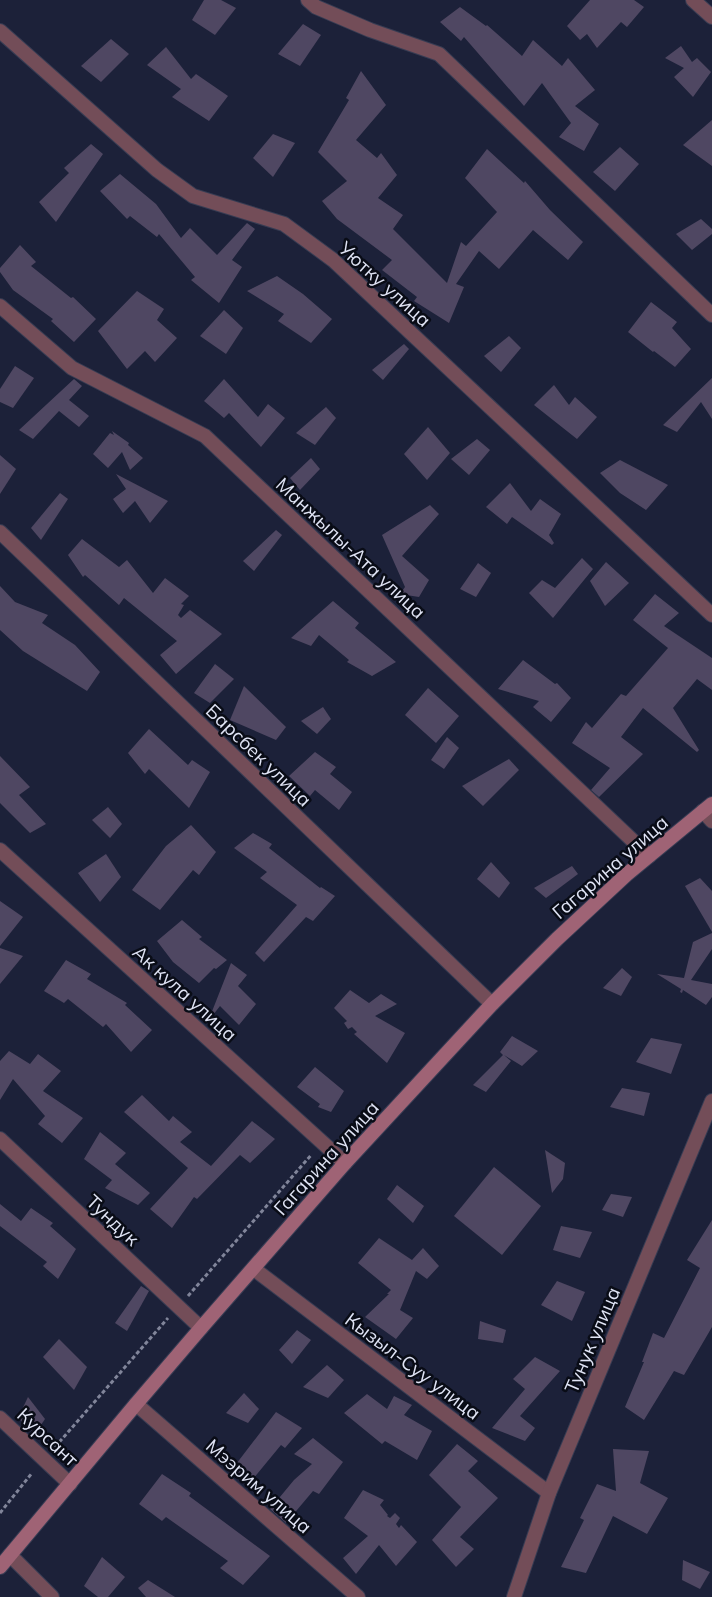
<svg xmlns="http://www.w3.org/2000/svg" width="712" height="1597" viewBox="0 0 712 1597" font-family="Mulish,sans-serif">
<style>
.building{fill:#4f4762}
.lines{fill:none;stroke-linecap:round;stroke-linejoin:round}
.minor-casing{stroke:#373c53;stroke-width:16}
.tertiary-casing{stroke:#373c53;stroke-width:16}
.secondary-casing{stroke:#373c53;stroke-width:16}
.path{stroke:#81859a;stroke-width:3;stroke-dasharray:4 2.5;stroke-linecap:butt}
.minor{stroke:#734d58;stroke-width:14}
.tertiary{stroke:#734d58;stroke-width:14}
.secondary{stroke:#9f6375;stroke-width:14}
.labels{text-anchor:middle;stroke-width:5;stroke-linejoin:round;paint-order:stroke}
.street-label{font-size:19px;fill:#e0e4f5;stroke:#090c16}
</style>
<rect width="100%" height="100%" fill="#1c2139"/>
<g class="building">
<polygon points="204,0 221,0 236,8 215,35 192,20"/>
<polygon points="590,0 634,0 644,7 627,27 621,22 597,48 587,34 580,40 567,26"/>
<polygon points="460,7 486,26 487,25 522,56 533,40 562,66 568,58 595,90 575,106 599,124 584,151 559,137 571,123 542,83 524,106 464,37 461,41 440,22"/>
<polygon points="303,24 321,35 300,66 278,54"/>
<polygon points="111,39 129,54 101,82 81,66"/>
<polygon points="681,46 692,62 697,58 711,72 693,97 674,77 684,68 665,58"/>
<polygon points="166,47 191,79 196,74 228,96 209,121 172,97 181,89 147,65"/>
<polygon points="361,71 386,105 356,140 377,158 381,153 397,175 378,198 403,215 393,229 447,283 461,242 466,246 497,212 465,178 487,149 524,183 525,181 550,210 583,242 568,260 533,230 499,269 479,251 456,284 464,287 449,323 414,301 417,297 382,270 392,260 337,219 322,201 347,181 318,152 349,100 346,98"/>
<polygon points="712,120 712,166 683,145"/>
<polygon points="273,134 295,143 273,177 253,158"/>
<polygon points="91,144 103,154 56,222 39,202 69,173 64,168"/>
<polygon points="620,147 639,164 615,191 593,172"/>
<polygon points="120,174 156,204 181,238 190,228 217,255 247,223 255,229 232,260 242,267 219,303 191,280 195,277 159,234 157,237 130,216 127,219 100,191"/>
<polygon points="701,219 712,229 712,234 692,250 676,234"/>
<polygon points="20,245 36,262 31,266 71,298 73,297 96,319 74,342 51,321 53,319 13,290 0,272 0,268"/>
<polygon points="277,276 303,294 332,319 311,343 278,321 284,314 247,291"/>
<polygon points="137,291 164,309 157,320 177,338 155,362 145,351 127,369 98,331"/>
<polygon points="651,302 677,322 672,328 691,349 675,367 654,351 653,352 628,332"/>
<polygon points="224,310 243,328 226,354 200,336"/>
<polygon points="509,336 521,348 501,372 484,356"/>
<polygon points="404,344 409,349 383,380 372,370"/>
<polygon points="15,366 34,378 13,408 0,402 0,389"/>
<polygon points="712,378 712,419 701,402 677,432 663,425"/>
<polygon points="74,379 82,386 69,400 89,416 79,427 59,411 33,439 19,430"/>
<polygon points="224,379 258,417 268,404 285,418 261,447 229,413 224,418 204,401"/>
<polygon points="554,385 569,405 575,397 597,417 577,439 534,405"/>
<polygon points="326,407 336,418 315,445 296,433"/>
<polygon points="428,427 450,453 427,480 404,454"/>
<polygon points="112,431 129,443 128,445 143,458 130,470 122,452 108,468 93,454 110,433 114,435"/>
<polygon points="477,439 490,450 469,475 451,459"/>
<polygon points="0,455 16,469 0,494"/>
<polygon points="311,458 320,469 300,490 290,478"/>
<polygon points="620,460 668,485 646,510 620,493 600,473"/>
<polygon points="116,474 168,501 150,523 135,501 123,513 113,499 126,489"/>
<polygon points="510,483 531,511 540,499 561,514 549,535 554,543 552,545 512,517 507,524 486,507"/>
<polygon points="60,493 68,499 41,540 31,528"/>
<polygon points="430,505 439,514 402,556 429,580 419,597 400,594 405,587 382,535"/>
<polygon points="276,530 282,535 254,571 243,561"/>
<polygon points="82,539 119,567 127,560 153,593 165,578 189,596 181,604 184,605 178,615 181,618 190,610 222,634 176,674 160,655 177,641 124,598 119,605 85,575 83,577 68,555"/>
<polygon points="582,558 593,569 553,618 529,593 542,580 555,588"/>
<polygon points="606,562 629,583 605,606 590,581"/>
<polygon points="478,563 491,573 476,597 460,589"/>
<polygon points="0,586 15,602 48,615 42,623 75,645 100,672 87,691 23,651 0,630"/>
<polygon points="655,594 679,613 664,626 712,658 712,690 697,679 673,708 699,750 697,752 643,708 621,737 643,754 599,797 591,790 610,768 572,743 586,722 592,728 621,694 626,696 668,648 633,620"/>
<polygon points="333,601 359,623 355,628 396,662 372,676 347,662 349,660 319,635 311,646 291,638"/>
<polygon points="523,660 555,684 557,683 571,698 551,722 533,707 539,701 498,689"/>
<polygon points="215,664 234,679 210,703 194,693"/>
<polygon points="244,686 286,727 276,740 230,720"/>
<polygon points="428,688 459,716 436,743 405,715"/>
<polygon points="323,707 331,719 317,734 301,721"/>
<polygon points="149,729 188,765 192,760 210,772 189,808 149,769 145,774 128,753"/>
<polygon points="447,737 459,748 444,769 431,760"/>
<polygon points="315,752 336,767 330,774 352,792 339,810 315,790 310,796 289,776"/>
<polygon points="0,756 30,787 19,795 46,824 30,833 0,803"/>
<polygon points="509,759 519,770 483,806 462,786"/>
<polygon points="108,807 122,824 110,838 92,820"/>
<polygon points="191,825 216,852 199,875 193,870 160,910 132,890 166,846"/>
<polygon points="253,833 272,844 269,848 320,888 321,887 335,896 313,921 306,917 264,962 255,953 297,905 260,878 267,872 234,848"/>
<polygon points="106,854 121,877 100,902 78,873"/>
<polygon points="491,862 510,883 499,898 477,879"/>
<polygon points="572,866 578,874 546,898 534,888"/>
<polygon points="700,878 712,891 712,932 685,886"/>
<polygon points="0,901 23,917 0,946"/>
<polygon points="182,920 202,937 199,939 227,960 216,969 214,968 199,983 173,962 157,941"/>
<polygon points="712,933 712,949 691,980 712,984 712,997 706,1005 683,990 682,993 680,992 681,989 657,974 684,978 693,942"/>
<polygon points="0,948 23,956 0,984"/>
<polygon points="66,960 91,974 87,979 127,1003 125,1005 152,1030 131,1052 106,1024 103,1027 68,999 64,1003 44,991"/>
<polygon points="231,963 247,975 238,986 256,1004 239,1025 220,1006 213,1015 211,1014"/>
<polygon points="622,968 632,977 621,996 603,988"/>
<polygon points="350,990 369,1003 381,994 397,1004 375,1016 405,1033 387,1063 354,1034 357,1032 352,1027 348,1029 344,1023 347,1021 334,1008"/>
<polygon points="512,1036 538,1051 522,1066 504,1055 511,1061 486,1092 473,1085 503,1055 500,1052"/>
<polygon points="651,1038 682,1044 671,1074 636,1062"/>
<polygon points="9,1051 30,1064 38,1054 61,1071 43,1091 83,1118 62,1143 38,1124 45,1116 13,1079 0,1100 0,1061"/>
<polygon points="315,1067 344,1091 331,1112 318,1107 320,1104 297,1087"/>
<polygon points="622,1088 650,1093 644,1116 610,1107"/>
<polygon points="142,1095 169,1121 173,1116 192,1132 180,1142 211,1166 252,1121 275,1139 250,1163 240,1155 197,1199 194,1197 172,1228 150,1209 188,1168 124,1112"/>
<polygon points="100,1132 126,1153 115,1164 150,1193 138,1205 105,1188 112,1180 84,1159"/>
<polygon points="545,1150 565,1163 563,1179 552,1193"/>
<polygon points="494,1167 541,1206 502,1255 454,1216"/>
<polygon points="397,1185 424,1206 413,1223 387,1199"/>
<polygon points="611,1194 632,1197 623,1217 602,1210"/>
<polygon points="0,1204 21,1221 31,1208 53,1223 50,1226 76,1249 58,1279 43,1266 47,1262 0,1226"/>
<polygon points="712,1220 712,1327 684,1375 674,1371 644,1420 625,1407 644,1362 642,1362 653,1333 664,1338 700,1268 687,1260"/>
<polygon points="561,1226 592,1232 580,1258 553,1250"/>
<polygon points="379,1238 412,1260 423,1248 439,1266 427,1279 416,1271 400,1310 413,1318 396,1339 365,1317 389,1294 387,1294 391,1290 358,1263"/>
<polygon points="557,1281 585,1292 572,1321 541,1305"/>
<polygon points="141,1286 149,1291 127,1331 115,1323"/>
<polygon points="480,1321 506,1330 503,1343 478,1339"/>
<polygon points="297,1330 311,1340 292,1364 279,1350"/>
<polygon points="59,1339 87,1367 74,1390 43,1357"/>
<polygon points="535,1357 560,1371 520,1416 535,1428 525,1441 492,1428 525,1389 513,1379"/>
<polygon points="327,1365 344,1380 328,1398 303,1387"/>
<polygon points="244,1393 259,1409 248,1423 226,1413"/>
<polygon points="367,1394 387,1409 394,1396 412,1405 404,1415 432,1431 417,1460 385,1441 382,1444 344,1413"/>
<polygon points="28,1397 45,1419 35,1434 18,1418"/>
<polygon points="276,1412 302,1428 285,1448 281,1445 248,1485 230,1472"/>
<polygon points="313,1438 343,1462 319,1494 313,1491 286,1523 270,1509 294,1480 312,1464 294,1454"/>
<polygon points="457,1444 478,1461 468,1471 498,1498 460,1537 474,1549 456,1567 432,1540 461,1507 429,1475"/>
<polygon points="613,1449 649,1451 640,1483 668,1498 647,1534 613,1516 586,1573 561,1567 584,1520 580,1518 597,1484 616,1491"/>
<polygon points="162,1474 191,1493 189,1496 270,1556 243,1585 220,1568 228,1561 166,1517 162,1521 139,1504"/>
<polygon points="363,1490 384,1500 380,1505 388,1515 387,1516 390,1518 395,1513 400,1518 396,1524 399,1528 401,1525 417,1542 396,1566 379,1545 356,1574 343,1558 368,1536 344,1518"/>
<polygon points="102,1557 125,1577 108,1597 98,1597 84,1586"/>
<polygon points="683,1560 710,1572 700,1589 682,1580"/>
<polygon points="148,1580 175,1597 146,1597 138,1588"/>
</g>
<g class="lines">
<defs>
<g id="minor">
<polyline points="308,0 316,7 370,30 439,54 712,315"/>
<polyline points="693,0 712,17"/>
<polyline points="0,31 157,170 193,196 284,224 333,260 712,615"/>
<polyline points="0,306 72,368 205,436 649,856"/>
<polyline points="0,532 492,1004"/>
<polyline points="0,850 345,1163"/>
<polyline points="0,1139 201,1328"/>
<polyline points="254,1269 549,1493"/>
<polyline points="136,1404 358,1597"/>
<polyline points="0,1418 70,1484"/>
<polyline points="10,1555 52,1597"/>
<polyline points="514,1597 549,1493 712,1101"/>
</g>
<polyline id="tertiary" points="703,811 712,821"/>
<polyline id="secondary" points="0,1567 136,1404 201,1328 345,1163 492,1004 557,939 627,874 712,804"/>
</defs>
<use href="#minor" class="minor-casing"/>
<use href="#tertiary" class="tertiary-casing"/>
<use href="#secondary" class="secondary-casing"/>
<g class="path">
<polyline points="188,1296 312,1154"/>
<polyline points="55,1447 168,1318"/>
<polyline points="0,1513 32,1473"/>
</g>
<use href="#minor" class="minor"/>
<use href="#tertiary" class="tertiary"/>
<use href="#secondary" class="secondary"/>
</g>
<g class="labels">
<g class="street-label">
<text transform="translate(385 284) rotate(42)" y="7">Уютку улица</text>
<text transform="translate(351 548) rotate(43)" y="7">Манжылы-Ата улица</text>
<text transform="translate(259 755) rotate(44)" y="7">Барсбек улица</text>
<text transform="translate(610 867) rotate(-41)" y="7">Гагарина улица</text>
<text transform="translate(185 993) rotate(42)" y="7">Ак кула улица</text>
<text transform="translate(326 1158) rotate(-48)" y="7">Гагарина улица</text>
<text transform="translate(113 1220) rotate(43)" y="7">Тундук</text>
<text transform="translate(592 1340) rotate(-67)" y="7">Тунук улица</text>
<text transform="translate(413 1366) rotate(37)" y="7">Кызыл-Суу улица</text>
<text transform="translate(48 1437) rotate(43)" y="7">Курсант</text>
<text transform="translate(259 1486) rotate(41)" y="7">Мээрим улица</text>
</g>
</g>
</svg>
